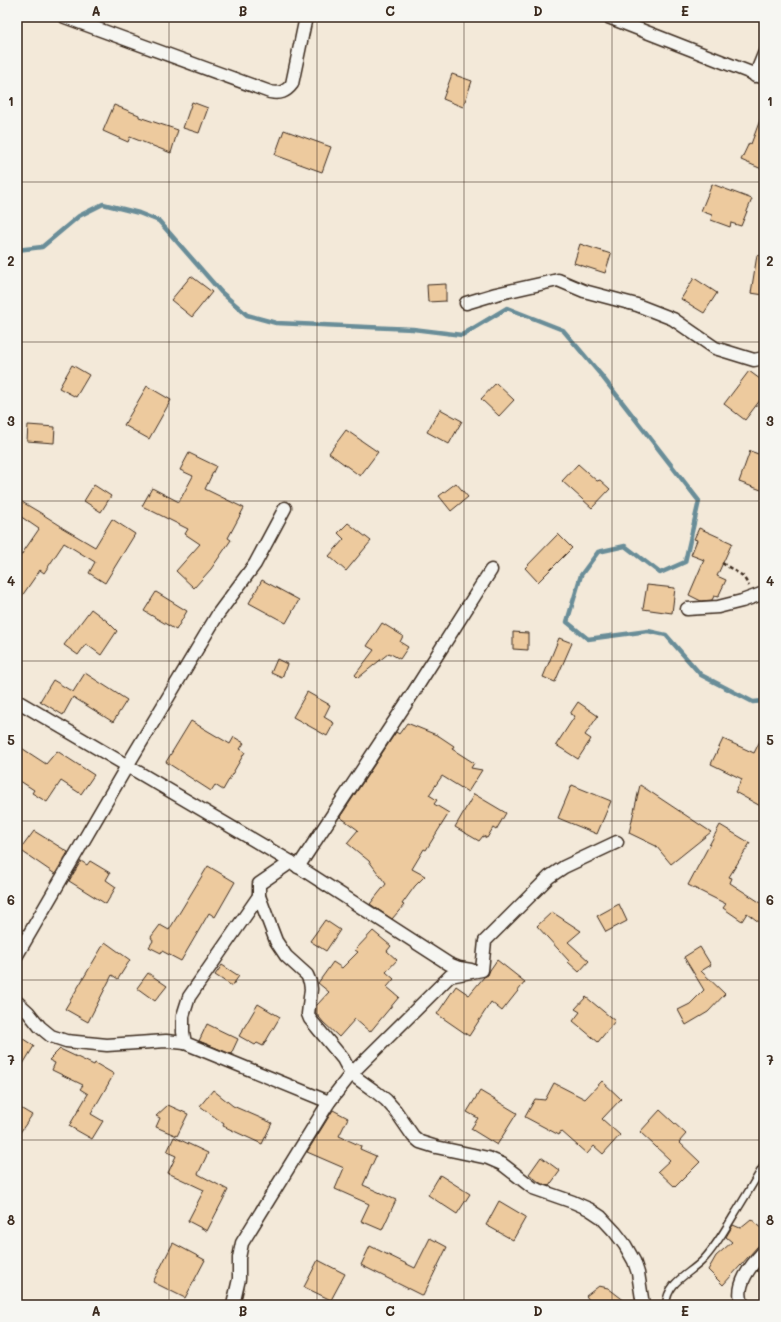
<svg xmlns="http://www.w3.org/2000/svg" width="781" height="1322" viewBox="0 0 781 1322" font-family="Mali,sans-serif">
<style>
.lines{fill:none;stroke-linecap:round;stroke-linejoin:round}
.stream{stroke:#698d98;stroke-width:4.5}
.building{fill:#edca9e;stroke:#3b2a1e}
.service-casing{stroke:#3b2a1e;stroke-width:9}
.minor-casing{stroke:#3b2a1e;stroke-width:15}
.path{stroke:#3b2a1e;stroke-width:2.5;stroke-dasharray:4 3;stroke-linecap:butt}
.service{stroke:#f6f6f2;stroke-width:6}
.minor{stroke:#f6f6f2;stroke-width:12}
.grid{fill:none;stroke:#3b2a1e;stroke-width:1;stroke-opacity:0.55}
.neatline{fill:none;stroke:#3b2a1e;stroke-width:1.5}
.grid-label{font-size:13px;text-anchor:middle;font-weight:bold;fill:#3b2a1e}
</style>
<rect width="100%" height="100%" fill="#f3e9d9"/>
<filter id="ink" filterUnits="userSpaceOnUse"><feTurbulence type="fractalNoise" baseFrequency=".025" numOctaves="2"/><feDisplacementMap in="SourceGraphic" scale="8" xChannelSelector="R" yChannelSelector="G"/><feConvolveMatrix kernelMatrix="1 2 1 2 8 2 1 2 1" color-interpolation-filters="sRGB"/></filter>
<g filter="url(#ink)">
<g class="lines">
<polyline class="stream" points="17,250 42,247 79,216 103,204 139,213 159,221 221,292 247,315 276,323 413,329 462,335 507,308 563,330 601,375 699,501 685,562 660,573 625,546 598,552 581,575 567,622 588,639 648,631 666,635 701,675 753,702 764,701"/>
</g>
<g class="building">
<polygon points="452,74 472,81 463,107 443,99"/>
<polygon points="192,102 208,108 199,133 183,128"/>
<polygon points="114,105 139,115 139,117 178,130 171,153 130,137 128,142 103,131"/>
<polygon points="763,112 764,112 764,170 741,160 749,143 751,144"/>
<polygon points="284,130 331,147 322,172 275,155"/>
<polygon points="712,184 752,199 741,226 731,223 730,227 711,220 712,215 701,211"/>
<polygon points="580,244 611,254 605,273 574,263"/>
<polygon points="757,255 764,256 764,295 751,293"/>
<polygon points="191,276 212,292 192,317 171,300"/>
<polygon points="694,278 717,293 704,313 681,299"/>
<polygon points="446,284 446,301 428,302 427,285"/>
<polygon points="72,365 89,375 76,397 59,388"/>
<polygon points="749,371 764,382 764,395 745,420 724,404"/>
<polygon points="496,383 514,400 499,416 481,399"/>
<polygon points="147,386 171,400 149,439 124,425"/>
<polygon points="440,409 462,421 449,444 427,432"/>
<polygon points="28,425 55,427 54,443 27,441"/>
<polygon points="346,430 378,452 360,476 329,453"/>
<polygon points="750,451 764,456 764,491 739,482"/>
<polygon points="189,453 216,466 205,489 244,508 228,538 231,540 211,569 194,588 176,571 200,544 185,534 188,529 142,506 152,488 179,502 193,476 180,470"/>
<polygon points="578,464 597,481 600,480 610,489 592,508 562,481"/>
<polygon points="456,483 468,497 451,511 439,496"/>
<polygon points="94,485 111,496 101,512 84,501"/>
<polygon points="17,499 39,512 61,526 61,527 95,547 112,519 135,534 105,583 89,573 95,562 64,543 44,573 40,570 17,603 17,561 39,529 17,514"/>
<polygon points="348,523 371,541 346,571 329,556 344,539 338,533"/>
<polygon points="699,528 732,543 717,576 726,580 718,597 714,596 712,600 701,601 689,595 704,560 691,555 697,540 694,539"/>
<polygon points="558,534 572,548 538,582 525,568"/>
<polygon points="262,580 299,600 286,623 249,603"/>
<polygon points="647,585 675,588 672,613 643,609"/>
<polygon points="156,592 187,611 176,630 144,611"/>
<polygon points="91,609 107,621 117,631 101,655 86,644 78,655 64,645"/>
<polygon points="382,623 403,636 400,642 408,647 400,659 389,653 358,678 355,675 374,650 367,646"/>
<polygon points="513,632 528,633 528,650 513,649"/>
<polygon points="559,638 572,643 555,682 543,677"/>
<polygon points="277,659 287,664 282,678 271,673"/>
<polygon points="85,673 127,700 113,722 73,697 63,715 40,701 53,680 73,692"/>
<polygon points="307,692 330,705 324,717 334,723 327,736 293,717"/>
<polygon points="578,702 598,716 585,735 591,739 578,759 556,745 575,716 570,714"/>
<polygon points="191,721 230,744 234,737 244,743 240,749 245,752 223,790 215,785 211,791 166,762"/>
<polygon points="407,723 439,736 454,746 452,749 474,763 471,768 482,770 468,792 442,776 429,795 437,800 434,804 449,813 426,850 424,849 412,869 425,876 415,886 402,904 404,905 392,919 370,904 386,884 369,861 347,843 358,830 340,817 396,732 399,734"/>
<polygon points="764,733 764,808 735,792 742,779 711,764 723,739 754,753"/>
<polygon points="17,745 46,764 57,751 94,775 81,794 61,781 47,802 32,793 34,790 17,779"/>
<polygon points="572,785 611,801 597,834 558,818"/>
<polygon points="640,785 711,832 671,864 656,846 629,833"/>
<polygon points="474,794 506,813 496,830 493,828 487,838 483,836 479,841 455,827"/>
<polygon points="720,825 750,843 729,877 732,878 730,883 764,905 764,926 747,913 742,921 723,908 726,904 688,885"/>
<polygon points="34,831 68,852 55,874 20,850"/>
<polygon points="81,861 87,865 90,861 110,873 106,880 116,887 106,904 69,881"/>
<polygon points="208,866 235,882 215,917 209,913 181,961 162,951 161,953 149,947 153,941 151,937 160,925 169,930"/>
<polygon points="619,904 627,921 606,932 597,916"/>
<polygon points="552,912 581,931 568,942 589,961 579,972 568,962 569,961 537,926"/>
<polygon points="325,920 340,930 326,951 310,941"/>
<polygon points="373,931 391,946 387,951 397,960 386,972 394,979 387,987 399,997 370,1032 355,1019 339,1037 323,1022 316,1013 316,1006 329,992 318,983 333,962 342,968 358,952 355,950"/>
<polygon points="105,942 130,960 118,979 112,975 88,1022 65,1009"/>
<polygon points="700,947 711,965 701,971 725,994 708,1012 686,1025 678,1010 690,1004 704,990 684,957"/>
<polygon points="497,960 525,982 502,1011 491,1002 469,1036 437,1014 456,986 469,995 484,977 488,975 490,970"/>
<polygon points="222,965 239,976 232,986 215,975"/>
<polygon points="148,973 167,986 155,1001 137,988"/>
<polygon points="586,997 615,1021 598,1042 573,1021 580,1012 575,1009"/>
<polygon points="258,1004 280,1017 263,1046 257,1043 255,1045 239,1036"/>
<polygon points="207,1024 238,1039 231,1054 199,1041"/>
<polygon points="17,1035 34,1046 17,1074"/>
<polygon points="60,1049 94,1065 95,1063 114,1074 91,1114 103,1121 92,1139 69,1126 88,1094 80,1089 83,1085 52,1070 55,1063 49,1060"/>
<polygon points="602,1081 621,1099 602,1119 620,1135 603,1154 594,1146 587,1154 561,1131 559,1135 525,1117 535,1099 545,1100 554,1083 585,1099"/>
<polygon points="213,1090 233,1106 272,1123 262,1144 223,1126 224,1124 200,1106"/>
<polygon points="480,1091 517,1113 497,1145 471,1129 478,1118 467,1112"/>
<polygon points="168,1105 188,1114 177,1136 156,1127 160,1118 156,1116"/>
<polygon points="17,1106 32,1115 17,1137"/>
<polygon points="333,1110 348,1118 339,1136 361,1146 360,1149 376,1156 363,1185 396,1200 382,1230 361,1221 369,1204 335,1189 344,1168 307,1152"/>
<polygon points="660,1110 686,1134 679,1142 700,1162 675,1187 658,1171 670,1160 640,1132"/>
<polygon points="174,1137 208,1153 198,1174 228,1190 207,1231 188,1221 204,1190 168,1173 176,1156 167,1152"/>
<polygon points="541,1157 560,1171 549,1186 540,1183 529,1174"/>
<polygon points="440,1175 470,1194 457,1214 428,1195"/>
<polygon points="499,1201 526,1217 513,1240 486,1225"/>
<polygon points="751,1219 764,1230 764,1244 758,1246 723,1285 708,1270 716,1256 732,1242 726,1237 733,1225 740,1228"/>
<polygon points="430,1238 447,1247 423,1296 361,1265 370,1246 415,1268"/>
<polygon points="173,1243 205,1260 185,1298 153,1282"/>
<polygon points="318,1260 345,1274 331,1300 304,1287"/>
<polygon points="764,1262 764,1278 757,1271"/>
<polygon points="599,1286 608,1288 630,1305 593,1305 586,1296"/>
</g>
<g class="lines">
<defs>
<path id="service" d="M 666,1305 C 667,1282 688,1275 702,1261 C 715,1248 724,1231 734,1215 C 744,1199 754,1182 764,1165"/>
<g id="minor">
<path d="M 65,17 L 270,92 C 280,94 286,92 292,84 L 306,17"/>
<polyline points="608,17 764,78"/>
<polyline points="755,76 764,54"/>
<polyline points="466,303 496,294 558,280 584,291 637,305 673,319 715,348 754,360 764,358"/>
<polyline points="687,609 718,607 742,601 764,593"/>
<polyline points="17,701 291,862 449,964 459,968 471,970"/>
<polyline points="291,862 259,884 259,896 276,941 286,956 307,975 310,982 311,989 308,1014 310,1019 343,1059 351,1074 376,1092 386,1100 395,1110 413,1136 420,1142 436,1147 488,1158 502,1164 533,1188 573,1202 589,1209 601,1217 615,1232 625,1245 634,1261 638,1273 643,1305"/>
<polyline points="298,867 413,693 491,570"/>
<polyline points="259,896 189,997 183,1016 183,1032 185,1043 329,1102"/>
<polyline points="17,955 127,766 218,614 255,564 285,508"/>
<polyline points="17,1002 28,1012 40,1027 51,1036 66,1041 107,1045 166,1041 185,1043"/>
<polyline points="233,1305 239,1279 239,1258 242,1243 329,1102 351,1074 450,976 482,970 485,941 549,877 564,867 617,842"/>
<path d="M 743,1305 C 733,1286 752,1264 764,1251"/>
</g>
</defs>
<use href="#service" class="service-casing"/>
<use href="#minor" class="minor-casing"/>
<polyline class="path" points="722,563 743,576 749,586"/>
<use href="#service" class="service"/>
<use href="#minor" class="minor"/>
</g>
</g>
<path class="grid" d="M 169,17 L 169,1305M 317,17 L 317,1305M 464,17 L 464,1305M 612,17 L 612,1305M 17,182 L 764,182M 17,342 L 764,342M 17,501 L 764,501M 17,661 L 764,661M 17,821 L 764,821M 17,980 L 764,980M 17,1140 L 764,1140"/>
<rect width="781" height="1322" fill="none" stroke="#f6f6f2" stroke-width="44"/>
<rect x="22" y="22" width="737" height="1278" class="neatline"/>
<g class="grid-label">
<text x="96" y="16">A</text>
<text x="243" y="16">B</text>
<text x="390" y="16">C</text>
<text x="538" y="16">D</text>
<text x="685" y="16">E</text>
<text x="11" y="106">1</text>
<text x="770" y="106">1</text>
<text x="11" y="266">2</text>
<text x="770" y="266">2</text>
<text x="11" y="426">3</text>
<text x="770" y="426">3</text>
<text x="11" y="586">4</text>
<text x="770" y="586">4</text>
<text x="11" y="745">5</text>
<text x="770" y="745">5</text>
<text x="11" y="905">6</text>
<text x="770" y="905">6</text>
<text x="11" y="1065">7</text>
<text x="770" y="1065">7</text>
<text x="11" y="1225">8</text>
<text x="770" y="1225">8</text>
<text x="96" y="1316">A</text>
<text x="243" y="1316">B</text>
<text x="390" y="1316">C</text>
<text x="538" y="1316">D</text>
<text x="685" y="1316">E</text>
</g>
</svg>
